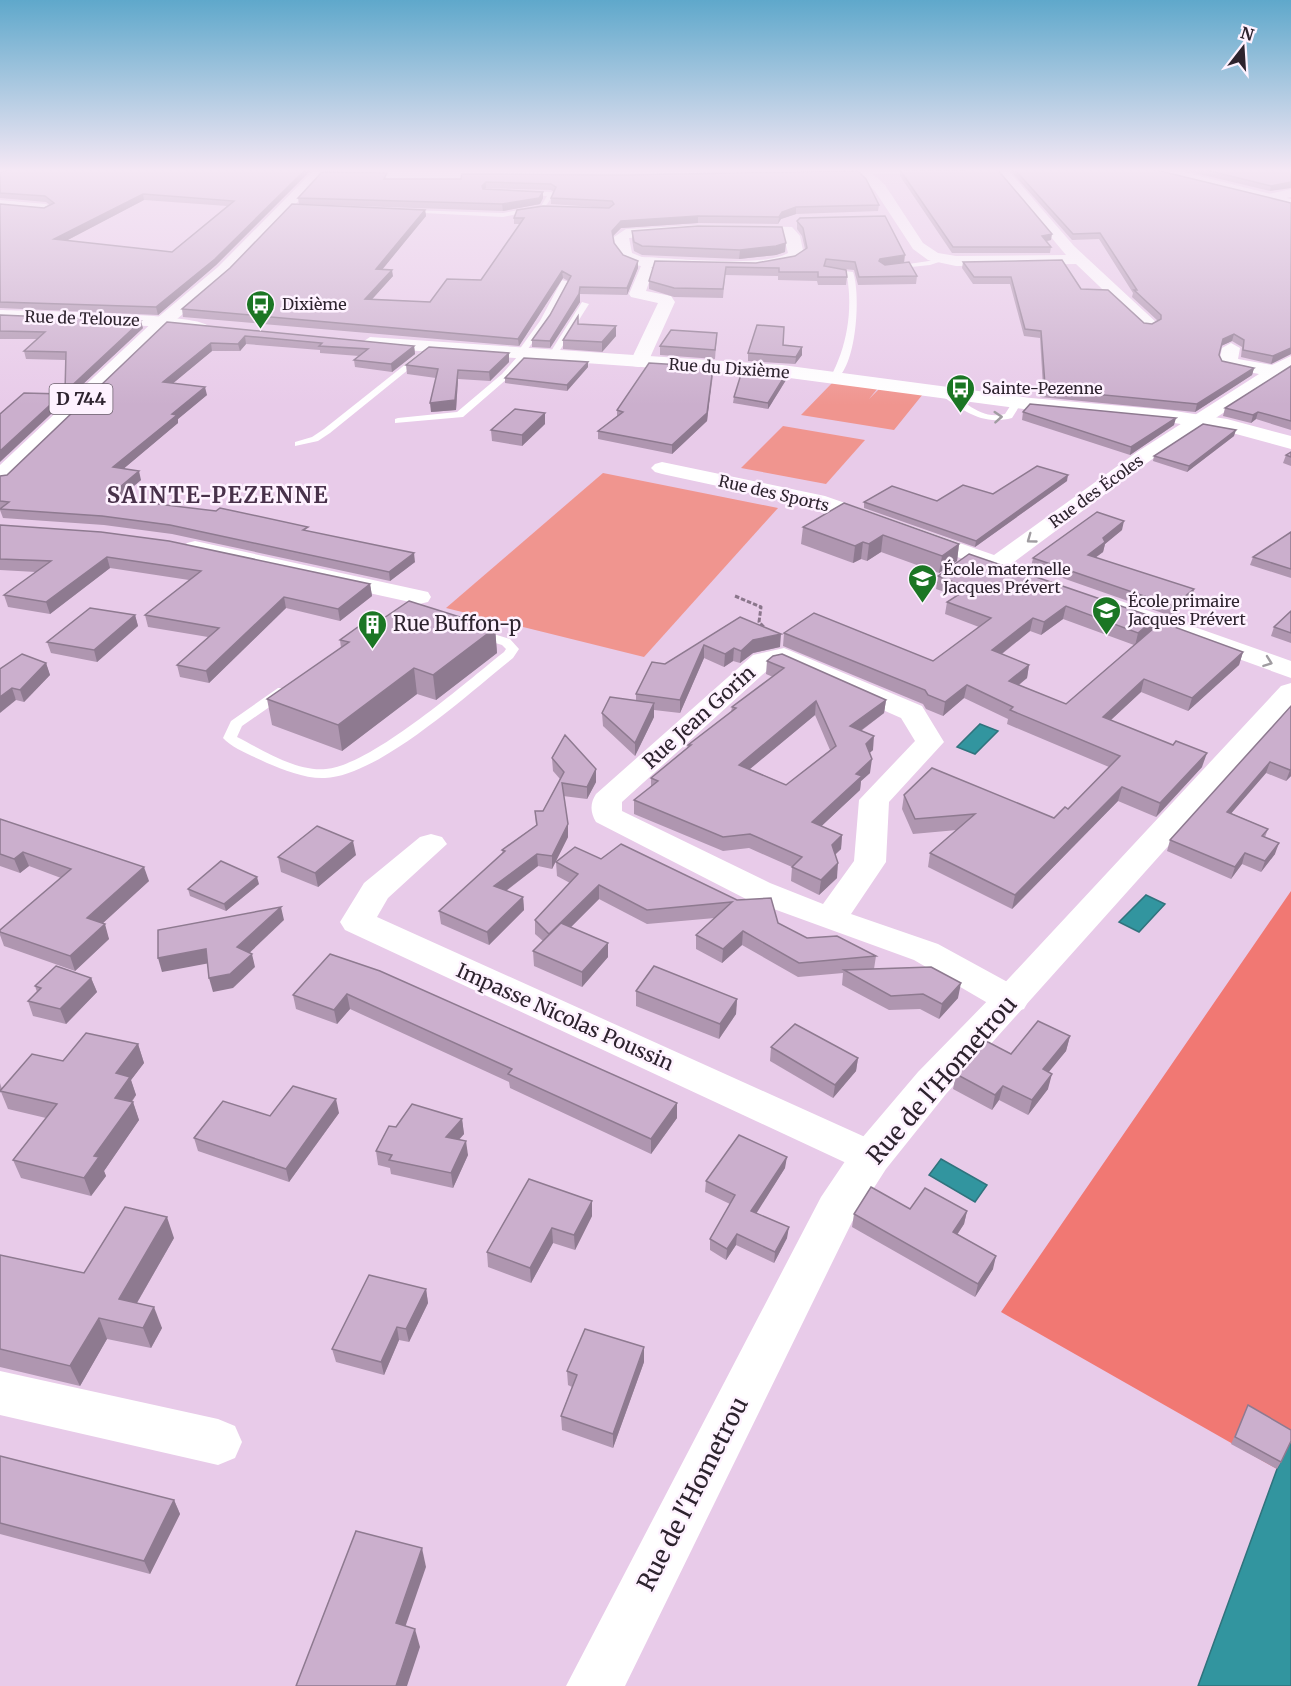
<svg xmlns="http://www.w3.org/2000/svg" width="1291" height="1686" viewBox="0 0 1291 1686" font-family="Merriweather,serif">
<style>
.green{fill:#f0958f}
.forest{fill:#f17873}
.water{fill:#32959f;stroke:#30737d;stroke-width:1.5}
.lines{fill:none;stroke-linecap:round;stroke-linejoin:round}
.path{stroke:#8a768b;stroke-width:3;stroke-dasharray:4.5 2;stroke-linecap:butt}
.lane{fill:#fff;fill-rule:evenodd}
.street{fill:#fff;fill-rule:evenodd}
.secondary{fill:#fff;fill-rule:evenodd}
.primary{fill:#fff;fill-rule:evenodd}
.wall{fill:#af96b0;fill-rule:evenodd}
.shaded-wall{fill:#8e7a90}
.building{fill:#cbafcd;stroke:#8e7a90;stroke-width:1.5;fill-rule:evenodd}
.oneway{stroke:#a09ca1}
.labels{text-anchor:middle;stroke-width:5;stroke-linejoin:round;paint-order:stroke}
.far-poi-label{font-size:16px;fill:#2d232e;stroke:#fef2ff;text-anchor:start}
.far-street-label{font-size:16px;fill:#2d232e;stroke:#fef2ff}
.shield{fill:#fef2ff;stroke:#6c616d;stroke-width:1.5}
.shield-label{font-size:18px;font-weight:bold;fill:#2d232e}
.poi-label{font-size:20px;fill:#2d232e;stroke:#fef2ff;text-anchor:start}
.street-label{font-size:20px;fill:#2d232e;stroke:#fef2ff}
.far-district-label{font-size:22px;font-weight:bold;letter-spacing:1.5px;fill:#48314a;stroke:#fef2ff}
.near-street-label{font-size:24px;fill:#2d232e;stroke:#fef2ff}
</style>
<rect width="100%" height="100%" fill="#e8cbe9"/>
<g class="green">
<polygon points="833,382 878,388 869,399 880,388 923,394 894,430 801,415"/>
<polygon points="783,426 865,440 826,484 741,468"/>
<polygon points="603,473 778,508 644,657 446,608"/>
</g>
<polygon class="forest" points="1291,891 1291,1686 1198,1686 1277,1469 1001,1312"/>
<g class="water">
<polygon points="980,724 998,731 975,754 957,747"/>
<polygon points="1146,895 1165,904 1139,932 1119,922"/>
<polygon points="941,1159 987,1185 975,1202 929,1175"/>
<polygon points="1291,1439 1291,1686 1198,1686 1277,1469"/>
</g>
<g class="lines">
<polyline class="path" points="735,596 761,607 759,622 765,628"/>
<g class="lane">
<polygon points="523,191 551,192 554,194 543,210 540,208 547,196 521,194"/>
<polygon points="535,207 537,210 503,217 404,212 407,210 503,213"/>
<polygon points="939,257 942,261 930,265 892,269 888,267 929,261"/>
<path d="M 825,269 L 853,272 C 861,294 857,369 834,381 L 830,378 C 847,347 853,311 847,276 L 825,273 Z"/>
<polygon points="562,280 569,282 548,321 525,353 528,355 527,357 508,378 463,417 395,423 395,419 398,418 457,412 502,374 518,356 516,354 540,321"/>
<polygon points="582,302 589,304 555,358 549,358 548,356"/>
<polygon points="421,352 425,355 424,357 330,433 318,441 295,446 295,442 312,437 324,429"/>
<path d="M 942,389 C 964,398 979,421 1005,414 L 1014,400 L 1022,402 L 1012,418 C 982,426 963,410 939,394 L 937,392 Z"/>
<path d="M 477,629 L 510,639 L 519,649 L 513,658 C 470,692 379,776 325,778 C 306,779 284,770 267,763 C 253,756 233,749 223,738 L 231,721 L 278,688 L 288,688 L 290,691 L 288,694 L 242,726 L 237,737 C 263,750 296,772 326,769 C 372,765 466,682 504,652 L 506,649 L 502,645 L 473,636 L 471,633 Z"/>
</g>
<g class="street">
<polygon points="765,169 971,169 965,173 873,174 885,185 923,243 938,253 956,256 1066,255 994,169 1007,169 1074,246 1158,324 1149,329 1143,328 1076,264 956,266 928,260 913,249 875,191 858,175 622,179 345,178 338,174 345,170"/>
<polygon points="1291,189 1291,197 1269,202 1262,198 1264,195"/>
<polygon points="0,200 46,204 53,208 46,212 0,208"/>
<path d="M 698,225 L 792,227 L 800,236 L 804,255 C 786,277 681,268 651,267 L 653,270 L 646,291 L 671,296 L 675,302 L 648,362 L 639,367 L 633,366 L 630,362 L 658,303 L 631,297 L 629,294 L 641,266 C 622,263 616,255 614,237 L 626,229 ZM 698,233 L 783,234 L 788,253 C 764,268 673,258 642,257 L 632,253 L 629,238 Z"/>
<polygon points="1231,343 1240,348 1238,359 1272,365 1291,356 1291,369 1151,460 1014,562 1021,568 1017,573 1009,575 811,506 662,474 655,472 651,468 655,464 662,462 825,496 994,555 1137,452 1259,374 1222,367 1219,363 1222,348"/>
<polygon points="195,541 419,590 428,592 431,597 428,602 419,604 187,553 183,548 187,543"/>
<polygon points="1115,599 1291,661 1291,678 1106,611 1103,606 1106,601"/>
<path d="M 784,648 L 922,706 L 944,742 L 889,802 L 886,862 L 851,914 L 938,944 L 1024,991 L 1029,1000 L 1024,1009 L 1011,1013 L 998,1009 L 914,960 L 746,899 L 596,822 C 590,812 590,803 596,794 L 753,655 ZM 781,665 L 901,718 L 915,741 L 859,800 L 854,861 L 823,904 L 770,883 L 622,811 L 622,802 L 771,667 Z"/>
<polygon points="431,834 442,837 447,844 388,898 377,917 885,1146 891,1157 885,1168 871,1173 857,1168 345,930 340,922 364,883 420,837"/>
<polygon points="0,1371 218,1419 235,1426 242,1442 235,1458 218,1465 0,1415"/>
</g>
<g class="secondary">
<polygon points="1150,169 1171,169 1291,199 1291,207 1151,172"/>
<path d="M 0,310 C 27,311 199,313 208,326 L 199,331 L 148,326 L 0,320 Z"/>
<polygon points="370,337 782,365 1031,398 1168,410 1227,419 1291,436 1291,449 1225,431 1168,422 1031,410 782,377 363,347 361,343"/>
<polygon points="1291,683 1291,709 946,1094 886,1169 852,1222 625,1686 566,1686 821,1197 856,1145 918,1072 998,990 1281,686"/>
</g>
<polygon class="primary" points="315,169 329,169 230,273 169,326 8,482 0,484 0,465 157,318 218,267"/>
</g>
<g class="wall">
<path d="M 10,169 L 312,169 L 216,265 L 158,315 L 0,308 L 0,204 L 44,208 L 50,205 L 46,202 L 0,198 L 0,173 ZM 144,200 L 227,206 L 172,252 L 66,241 Z"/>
<polygon points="1009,169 1152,169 1291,354 1271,364 1241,357 1242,347 1232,341 1221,346 1219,355 1222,361 1254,368 1252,375 1195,412 1040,397 1042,389 1043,387 1040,338 1024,336 1010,284 973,284 962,268 963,262 1081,289 1144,323 1152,324 1158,321 1132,297 1133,293 1099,239 1072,240"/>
<polygon points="1178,169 1291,169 1270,191"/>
<polygon points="900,170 966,170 1051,240 1047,241 1051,247 1050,253 952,253 900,176"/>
<polygon points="462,174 879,205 878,211 796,214 781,219 778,224 698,223 621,228 613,236 614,243 623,255 638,268 627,295 580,294 580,302 550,348 532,347 532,340 550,315 568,281 563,278 519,346 183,317 182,309 425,210 426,216 382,269 393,276 372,299 430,302 481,280 520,224 514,224 514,218 609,208 551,204 551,198 554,192 551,190 486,188 485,189 543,192 543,198 540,204 503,211 299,204 298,198 388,179 461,179"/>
<polygon points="797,221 904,263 917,276 916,284 858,285 854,270 834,268 847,277 846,285 818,285 817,281 778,280 778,276 725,275 723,298 674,297 649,289 649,281 655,261 756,263 795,256 805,249 802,236 797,229"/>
<polygon points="632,231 785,252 776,255 739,259 642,255 634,251 632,240"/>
<polygon points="0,315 143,328 67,399 65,360 26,359 24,351 37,339 0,339"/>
<polygon points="167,322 414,346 415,354 392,372 355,367 354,360 359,356 320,353 320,350 246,344 240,351 212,351 173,383 207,395 178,419 178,423 123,469 141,480 118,499 309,531 415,562 390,581 172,534 104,525 3,518 0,510 0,476 7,475"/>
<polygon points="579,324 616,336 602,352 563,349 563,340"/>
<polygon points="717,333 715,359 660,355 660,346"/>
<polygon points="783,345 802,347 802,355 795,364 748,361 748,353"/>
<polygon points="509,362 490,381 458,379 456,410 431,412 436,378 407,374 406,365"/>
<polygon points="1291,366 1291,430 1256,419 1251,423 1223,416 1225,408"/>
<polygon points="588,367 567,391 505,383 505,378"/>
<polygon points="786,374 786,380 768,409 733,403 734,397"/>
<polygon points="713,375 707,421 672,454 598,439 598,431 617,416 617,410"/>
<polygon points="1023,412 1174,425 1130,455 1022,420"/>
<polygon points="545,424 522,446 492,441 491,430"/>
<polygon points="1234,436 1187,472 1153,461 1154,456"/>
<polygon points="1291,452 1291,466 1283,463 1286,455"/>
<polygon points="1067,481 975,547 864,508 864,502 937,501 993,494"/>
<polygon points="844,503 959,544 957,561 939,573 881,552 867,561 861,559 853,563 801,544 803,527"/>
<polygon points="0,525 370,584 372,596 340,621 286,608 209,683 180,677 177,665 208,637 148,627 145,615 189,580 110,568 50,614 8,607 4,595 36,572 0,570"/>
<polygon points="1122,530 1105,544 1103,552 1095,558 1192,599 1171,616 1031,567 1033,558"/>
<polygon points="1291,532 1291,578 1250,565 1253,557"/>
<path d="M 938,576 L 1156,618 L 1154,628 L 1243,652 L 1239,665 L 1188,711 L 1141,692 L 1111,720 L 1202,767 L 1156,817 L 1118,801 L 1012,909 L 928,867 L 930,853 L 957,830 L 913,834 L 902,809 L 904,795 L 1054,818 L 1068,809 L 1109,767 L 1007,724 L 1008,719 L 964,698 L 943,716 L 926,709 L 923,704 L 783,646 L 784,633 L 933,661 L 979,627 L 945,614 L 947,602 L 956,596 L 936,589 ZM 1063,619 L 1134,645 L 1066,704 L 1019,685 L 1027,678 L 1029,665 L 1002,654 L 1030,631 L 1041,635 Z"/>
<polygon points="1291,611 1291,643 1271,636 1274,627"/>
<polygon points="135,615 138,626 97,662 51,653 47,642"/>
<polygon points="740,617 780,647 753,653 740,663 733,661 724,667 704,658 680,713 654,710 654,717 635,756 603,726 602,713 636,701 636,694 665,664"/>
<polygon points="378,622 495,628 497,653 436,700 417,694 342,751 272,725 267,699 341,648 340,640"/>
<path d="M 767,661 L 886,700 L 884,713 L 861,731 L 873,750 L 869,753 L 870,773 L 861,781 L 860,790 L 821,826 L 842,835 L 841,849 L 835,855 L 837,878 L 819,895 L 791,881 L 792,867 L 749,848 L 723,851 L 634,814 L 634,800 L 651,787 L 651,778 L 687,748 L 688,745 L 731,712 L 732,707 L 773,677 L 766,674 ZM 815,715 L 830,750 L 786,785 L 750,769 Z"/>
<polygon points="46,663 50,675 24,702 16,700 0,669"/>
<polygon points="1291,706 1291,776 1286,781 1266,773 1231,813 1268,829 1265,837 1275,854 1261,872 1242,864 1231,879 1167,851 1170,840"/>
<polygon points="552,758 596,769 596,782 587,799 563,796 568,824 568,837 552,869 538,866 506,891 523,897 524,910 489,945 441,924 439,911 503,854 502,850 536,825 535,811 543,811 560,779 553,771"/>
<polygon points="0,819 149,881 102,924 109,939 75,971 4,946 0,935 0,930 61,878 29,866 20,873 0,866"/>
<polygon points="621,844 807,938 876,956 874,969 958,998 939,1019 920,1009 889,1010 842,985 843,973 798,977 742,945 722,963 696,949 696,935 715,918 647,924 599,899 571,927 608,957 582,987 534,966 533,951 543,941 535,934 535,920 570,883 557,876 556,862 601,859"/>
<polygon points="356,855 318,887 281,872 278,857"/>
<polygon points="259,884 226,911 190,896 188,889"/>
<polygon points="330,954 677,1118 651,1154 510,1088 509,1082 350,1009 337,1024 296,1009 293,995"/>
<polygon points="91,978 97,992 66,1024 33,1016 28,1001 37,992 35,986"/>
<polygon points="636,991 737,999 736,1014 719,1039 636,1006"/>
<polygon points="1070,1036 1066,1051 1048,1072 1048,1089 1028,1115 999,1100 992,1110 953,1089 956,1074 1011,1054"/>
<polygon points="138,1044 144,1063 131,1080 136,1095 132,1102 133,1102 139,1120 104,1171 106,1176 91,1196 21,1178 13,1160 46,1118 8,1109 1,1092 0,1093 0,1083 2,1089 63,1061"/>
<polygon points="771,1047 858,1058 856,1071 833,1098 770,1061"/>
<polygon points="339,1113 289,1182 198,1151 194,1138 270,1116"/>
<polygon points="462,1119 464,1134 459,1140 468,1155 453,1188 391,1174 390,1168 378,1165 376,1151 396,1127"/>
<polygon points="785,1168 756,1213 787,1238 774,1263 736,1245 726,1260 710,1250 710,1239 730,1204 705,1192 706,1181"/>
<polygon points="529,1179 592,1216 575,1250 553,1243 531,1283 488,1267 487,1252"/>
<polygon points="967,1211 964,1224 957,1235 993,1269 975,1297 852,1227 854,1214"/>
<polygon points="174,1238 137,1303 162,1328 151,1348 107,1339 80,1386 0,1367 0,1255 84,1273"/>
<polygon points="426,1289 428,1303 409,1342 399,1340 384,1375 336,1362 332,1349"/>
<polygon points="644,1362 613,1448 562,1430 561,1416 572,1387 568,1385 567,1371"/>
<polygon points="1248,1405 1281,1462 1277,1469 1231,1444"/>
<polygon points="0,1456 174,1500 180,1514 150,1574 0,1534"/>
</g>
<g class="shaded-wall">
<polygon points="306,169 312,169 216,265 158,315 156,307"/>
<polygon points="486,182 486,188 482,192 482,186"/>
<polygon points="1291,182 1291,188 1270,191 1271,186"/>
<polygon points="543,192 543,198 540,204 503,211 502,204"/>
<polygon points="143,194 144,200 56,246 54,239"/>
<polygon points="796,207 796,214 781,219 778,224 779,217 782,212"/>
<polygon points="425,210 426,216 377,276 376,269"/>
<polygon points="698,216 698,223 621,228 612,237 612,231 621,221"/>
<polygon points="1052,234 1051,240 1041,242 1042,236"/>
<polygon points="786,243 785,252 776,255 739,259 740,250"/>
<polygon points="905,255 904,263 880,267 879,261 880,259"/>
<polygon points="638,261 638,268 627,295 627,288"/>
<polygon points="392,270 393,276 366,306 365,299"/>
<polygon points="562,271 563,278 519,346 518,339"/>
<polygon points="580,287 580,302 550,348 550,341"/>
<polygon points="141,321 143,328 67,399 65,392"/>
<polygon points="616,326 616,336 602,352 602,342"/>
<polygon points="1234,334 1232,341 1221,346 1223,339"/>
<polygon points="245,336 246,344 240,351 238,344"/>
<polygon points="211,343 212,351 165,390 163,382"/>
<polygon points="414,346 415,354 392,372 391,364"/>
<polygon points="802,347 802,355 795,364 796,357"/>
<polygon points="1291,348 1291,354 1271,364 1273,356"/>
<polygon points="509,353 509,362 490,381 489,372"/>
<polygon points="588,362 588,367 567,391 567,385"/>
<polygon points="713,367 707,421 672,454 672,445"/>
<polygon points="1254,368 1252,375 1195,412 1197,404"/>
<polygon points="458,370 458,379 456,410 431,412 430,403"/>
<polygon points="786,374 786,380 768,409 768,403"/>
<polygon points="205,387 207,395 178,419 178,423 115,476 113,467 172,414"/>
<polygon points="62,394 64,402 0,462 0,451"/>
<polygon points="1258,412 1256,419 1251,423 1253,415"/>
<polygon points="545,413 545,424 522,446 522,435"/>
<polygon points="1176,418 1174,425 1130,455 1131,447"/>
<polygon points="1236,430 1234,436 1187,472 1189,466"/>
<polygon points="139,471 141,480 110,506 107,498"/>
<polygon points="1068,475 1067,481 975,547 976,541"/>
<polygon points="1124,521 1122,530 1105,544 1103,552 1085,565 1088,555 1103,538"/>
<polygon points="883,535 881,552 867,561 869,544"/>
<polygon points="863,542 861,559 853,563 855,546"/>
<polygon points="959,544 957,561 939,573 942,556"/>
<polygon points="414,553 415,562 390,581 389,572"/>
<polygon points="107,557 110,568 50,614 46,602"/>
<polygon points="370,584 372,596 340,621 338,609"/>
<polygon points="1194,589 1192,599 1171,616 1173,606"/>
<polygon points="284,597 286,608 209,683 206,671"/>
<polygon points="1066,606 1063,619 1041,635 1044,622"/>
<polygon points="135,615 138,626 97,662 94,650"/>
<polygon points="1033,618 1030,631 990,663 992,650"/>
<polygon points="1156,618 1153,631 1135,646 1138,633"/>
<polygon points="495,628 497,653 436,700 433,675"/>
<polygon points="781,634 780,647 753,653 740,663 741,651 753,640"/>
<polygon points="704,645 704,658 680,713 680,700"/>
<polygon points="734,648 733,661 724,667 725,654"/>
<polygon points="1243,652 1239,665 1188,711 1192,698"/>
<polygon points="46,663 50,675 24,702 20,690"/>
<polygon points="1029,665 1027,678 1007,694 1009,681"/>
<polygon points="414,668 417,694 342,751 338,725"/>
<polygon points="1144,679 1141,692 1100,730 1103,717"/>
<polygon points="967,685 964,698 943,716 945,702"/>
<polygon points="12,688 16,700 0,713 0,697"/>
<polygon points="886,700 884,713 848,740 850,726"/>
<polygon points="816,701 815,715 739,778 739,765"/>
<polygon points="654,703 654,717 635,756 635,743"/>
<polygon points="874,736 873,750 864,758 866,744"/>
<polygon points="1207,753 1202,767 1156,817 1160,803"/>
<polygon points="872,759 870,773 861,781 860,790 811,836 812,822 856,774"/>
<polygon points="1270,762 1266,773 1223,823 1227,812"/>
<polygon points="596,769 596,782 587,799 587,787"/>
<polygon points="1291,769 1291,776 1286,781 1290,770"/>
<polygon points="1122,787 1118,801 1012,909 1015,895"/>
<polygon points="568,824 568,837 552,869 552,856"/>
<polygon points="842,835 841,849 830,859 832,845"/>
<polygon points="353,841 356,855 318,887 315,873"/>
<polygon points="1279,843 1275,854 1261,872 1265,861"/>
<polygon points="23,852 29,866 20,873 14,859"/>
<polygon points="1245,853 1242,864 1231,879 1235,867"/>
<polygon points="537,854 538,866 495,899 494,886"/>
<polygon points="838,863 837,878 819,895 821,880"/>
<polygon points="144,867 149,881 92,933 87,918"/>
<polygon points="257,877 259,884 226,911 224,904"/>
<polygon points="599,885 599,899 550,948 549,934"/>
<polygon points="523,897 524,910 489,945 487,932"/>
<polygon points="281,907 284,920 241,961 237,947"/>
<polygon points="105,924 109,939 75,971 70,956"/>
<polygon points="743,931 742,945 722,963 723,949"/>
<polygon points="608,943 608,957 582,987 582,972"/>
<polygon points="206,949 210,963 162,972 158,958"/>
<polygon points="252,954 255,967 233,988 213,992 209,978"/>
<polygon points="91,978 97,992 66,1024 60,1009"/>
<polygon points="961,983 958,998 939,1019 942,1004"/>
<polygon points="347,994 350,1009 337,1024 334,1010"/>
<polygon points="737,999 736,1014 719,1039 720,1024"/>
<polygon points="1070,1036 1066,1051 1039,1084 1043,1069"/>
<polygon points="138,1044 144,1063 131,1080 136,1095 121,1116 115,1098 116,1073"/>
<polygon points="858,1058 856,1071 833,1098 835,1085"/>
<polygon points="1052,1074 1048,1089 1028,1115 1032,1100"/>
<polygon points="1003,1086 999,1100 992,1110 995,1095"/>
<polygon points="336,1099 339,1113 289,1182 286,1169"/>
<polygon points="133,1102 139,1120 104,1171 106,1176 91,1196 84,1178 94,1156"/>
<polygon points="677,1103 677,1118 651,1154 651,1139"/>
<polygon points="462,1119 464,1134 448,1151 446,1137"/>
<polygon points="466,1141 468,1155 453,1188 451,1173"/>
<polygon points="787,1157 785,1168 751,1222 751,1211"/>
<polygon points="592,1201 592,1216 575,1250 574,1235"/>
<polygon points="967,1211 964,1224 950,1245 953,1232"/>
<polygon points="167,1217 174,1238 127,1320 119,1299"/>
<polygon points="789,1227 787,1238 774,1263 775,1252"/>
<polygon points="552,1228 553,1243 531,1283 530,1268"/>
<polygon points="737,1234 736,1245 726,1260 727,1249"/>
<polygon points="996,1256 993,1269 975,1297 978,1284"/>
<polygon points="426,1289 428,1303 409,1342 406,1329"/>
<polygon points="154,1307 162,1328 151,1348 143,1328"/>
<polygon points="99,1318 107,1339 80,1386 70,1366"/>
<polygon points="397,1327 399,1340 384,1375 381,1362"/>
<polygon points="644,1347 644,1362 613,1448 613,1434"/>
<polygon points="174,1500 180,1514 150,1574 144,1561"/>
<polygon points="422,1548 426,1567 400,1642 396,1623"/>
<polygon points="415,1629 420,1647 407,1686 396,1686"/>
</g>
<g class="building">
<path d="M 10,169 L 306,169 L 215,259 L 156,307 L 0,302 L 0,204 L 44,208 L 54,203 L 45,196 L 0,193 L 0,173 ZM 143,194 L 234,201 L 172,252 L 54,239 Z"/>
<polygon points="967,169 997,169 1052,234 1042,236 1051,247 953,247 900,170 966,170"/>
<polygon points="1014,169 1152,169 1291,203 1291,348 1273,356 1243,350 1244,340 1234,334 1223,339 1219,355 1222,361 1254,368 1197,404 1042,389 1045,385 1041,331 1025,329 1011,277 974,277 963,262 1062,260 1081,289 1108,290 1144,323 1152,324 1161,319 1161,315 1134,290 1137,290 1100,233 1073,234"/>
<polygon points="1202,169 1291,169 1291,182 1271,186"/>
<polygon points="858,171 866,179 879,205 796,207 782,212 779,217 698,216 621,221 612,231 614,243 623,255 638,261 627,288 580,287 579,294 550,341 532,340 550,315 571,276 562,271 518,339 182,309 230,268 292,204 425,210 376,269 392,270 365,299 430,302 447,279 481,280 524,218 514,218 517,210 543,206 609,208 614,204 612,201 551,198 556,187 551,184 486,182 482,186 483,189 543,192 539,198 502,204 298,198 322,172 387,173 384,179 461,179 462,174 622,175"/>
<polygon points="885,216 905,255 880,259 879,261 885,265 909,262 917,276 859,277 855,262 826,259 824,266 846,270 847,277 818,277 818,272 779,272 779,268 726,267 723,289 674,288 649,281 655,261 756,263 795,256 807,248 803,228 797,221 800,218"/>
<polygon points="698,226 782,227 786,243 776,246 740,250 642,246 634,242 632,231"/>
<polygon points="0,315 141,321 65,392 66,352 24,351 45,332 0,331"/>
<polygon points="578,316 578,324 616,326 602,342 563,340"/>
<polygon points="167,322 414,346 391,364 354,360 368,349 319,346 322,343 245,336 238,344 211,343 163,382 205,387 172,414 177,415 113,467 139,471 107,498 216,511 220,508 308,527 303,530 414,553 389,572 170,525 102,516 0,509 9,502 0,501 0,476 7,475"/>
<polygon points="757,325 784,327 783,345 802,347 796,357 748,353"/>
<polygon points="671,330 717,333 715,350 660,346"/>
<polygon points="429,347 509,353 489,372 458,370 455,400 430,403 438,369 406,365"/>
<polygon points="524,358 588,362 567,385 505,378"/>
<polygon points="649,363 713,367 707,413 672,445 598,431 623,412 617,410"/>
<polygon points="1291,366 1291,421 1258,412 1253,415 1225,408"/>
<polygon points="742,371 786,374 768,403 734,397"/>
<polygon points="24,393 62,394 0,451 0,414"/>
<polygon points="1030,404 1176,418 1131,447 1023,412"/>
<polygon points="515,409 545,413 522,435 491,430"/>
<polygon points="1203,424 1236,430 1189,466 1154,456"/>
<polygon points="1291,452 1291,457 1286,455"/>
<polygon points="1037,466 1068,475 976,541 864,502 892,486 937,501 963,485 993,494"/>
<polygon points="844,503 959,544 942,556 883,535 869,544 863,542 855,546 803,527"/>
<polygon points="1097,512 1124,521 1103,538 1105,542 1088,555 1194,589 1173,606 1033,558"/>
<polygon points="0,525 101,532 169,541 370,584 338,609 284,597 206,671 177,665 219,628 145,615 201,571 107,557 46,602 4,595 51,561 0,559"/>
<polygon points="1291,532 1291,569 1253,557"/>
<polygon points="969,554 1156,618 1138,633 1066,606 1044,622 1033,618 992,650 1029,665 1009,681 1066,704 1161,622 1243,652 1192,698 1144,679 1103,717 1173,745 1176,741 1207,753 1160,803 1122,787 1015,895 930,853 975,814 915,819 904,795 932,768 1054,818 1065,807 1068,809 1120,756 1010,710 1013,707 967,685 945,702 928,695 925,690 784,633 814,613 933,661 991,618 947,602 969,588 938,576"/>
<polygon points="409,601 495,628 433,675 414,668 338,725 267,699 349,642 340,640 369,619 378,622"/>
<polygon points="90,608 135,615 94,650 47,642"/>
<polygon points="1291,611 1291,633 1274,627"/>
<polygon points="740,617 781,634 753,640 741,651 734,648 725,654 704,645 680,700 636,694 652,662 665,664"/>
<polygon points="22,654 46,663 20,690 12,688 0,697 0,669"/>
<path d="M 782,654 L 886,700 L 850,726 L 874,736 L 866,744 L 872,759 L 856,774 L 862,776 L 812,822 L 842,835 L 832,845 L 838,863 L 821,880 L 792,867 L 802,857 L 750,834 L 723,837 L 634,800 L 658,781 L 651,778 L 691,745 L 688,745 L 736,708 L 732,707 L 784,668 L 767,661 L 773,656 ZM 816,701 L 836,746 L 786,785 L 739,765 Z"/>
<polygon points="610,697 654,703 635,743 602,713"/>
<polygon points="1291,706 1291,769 1290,770 1270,762 1227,812 1268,829 1262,836 1279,843 1265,861 1245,853 1235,867 1170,840"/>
<polygon points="565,735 596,769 587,787 562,783 568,824 552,856 537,854 494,886 523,897 487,932 439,911 505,851 502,850 537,825 535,811 543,811 564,772 552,758"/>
<polygon points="0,819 144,867 87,918 105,924 70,956 0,932 0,930 71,869 23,852 14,859 0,854"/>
<polygon points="317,826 353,841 315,873 278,857"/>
<polygon points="621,844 737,900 771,898 778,923 807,938 837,936 876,956 799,963 743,931 723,949 696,935 732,902 647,910 599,885 549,934 535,920 578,874 556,862 575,847 601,859"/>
<polygon points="221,861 257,877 224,904 188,889"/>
<polygon points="281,907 237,947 252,954 230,974 209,978 206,949 158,958 158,930"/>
<polygon points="561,923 608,943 582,972 533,951"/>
<polygon points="330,954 380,971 677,1103 651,1139 508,1074 512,1069 347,994 334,1010 293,995"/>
<polygon points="56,966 91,978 60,1009 28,1001 41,988 35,986"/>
<polygon points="654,966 737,999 720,1024 636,991"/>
<polygon points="931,967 961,983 942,1004 923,994 891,996 844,970"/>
<polygon points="1038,1021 1070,1036 1043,1069 1052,1074 1032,1100 1003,1086 995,1095 956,1074 986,1041 1011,1054"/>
<polygon points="795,1024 858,1058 835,1085 771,1047"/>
<polygon points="86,1033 138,1044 116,1073 130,1077 115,1098 133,1102 94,1156 99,1157 84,1178 13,1160 57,1104 0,1091 32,1054 63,1061"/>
<polygon points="293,1086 336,1099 286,1169 194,1138 223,1101 270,1116"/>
<polygon points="412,1104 462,1119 446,1137 466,1141 451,1173 389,1160 392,1155 376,1151 389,1126 396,1127"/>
<polygon points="739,1135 787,1157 751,1211 789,1227 775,1252 737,1234 727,1249 710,1239 735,1195 706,1181"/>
<polygon points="529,1179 592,1201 574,1235 552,1228 530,1268 487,1252"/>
<polygon points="871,1187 910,1209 925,1188 967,1211 953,1232 996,1256 978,1284 854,1214"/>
<polygon points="125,1207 167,1217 119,1299 154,1307 143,1328 99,1318 70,1366 0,1349 0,1255 84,1273"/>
<polygon points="369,1275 426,1289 406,1329 397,1327 381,1362 332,1349"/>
<polygon points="585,1329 644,1347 613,1434 561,1416 577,1375 567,1371"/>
<polygon points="1248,1405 1291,1430 1291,1441 1281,1462 1235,1437"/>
<polygon points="0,1456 174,1500 144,1561 0,1523"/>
<polygon points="356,1531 422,1548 396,1623 415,1629 396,1686 296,1686"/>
</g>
<defs><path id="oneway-chevron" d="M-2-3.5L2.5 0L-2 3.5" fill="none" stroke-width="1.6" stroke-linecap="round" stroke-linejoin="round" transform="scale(1.5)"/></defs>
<g class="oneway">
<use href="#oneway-chevron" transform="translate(998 417) rotate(-4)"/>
<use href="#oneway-chevron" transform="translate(1031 539) rotate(144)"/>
<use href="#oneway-chevron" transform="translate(1268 662) rotate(20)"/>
</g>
<linearGradient id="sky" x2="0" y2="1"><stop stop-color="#5fa8cb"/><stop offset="0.42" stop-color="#f5e8f5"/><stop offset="1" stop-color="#f5e8f5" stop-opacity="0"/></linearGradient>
<rect width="1291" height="405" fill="url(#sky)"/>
<defs>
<symbol id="bus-pin" viewBox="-11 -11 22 30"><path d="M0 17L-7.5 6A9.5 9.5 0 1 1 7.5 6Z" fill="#1b7624" stroke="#fef2ff"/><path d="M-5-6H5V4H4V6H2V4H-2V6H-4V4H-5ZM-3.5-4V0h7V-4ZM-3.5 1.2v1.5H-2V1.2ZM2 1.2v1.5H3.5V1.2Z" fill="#fff"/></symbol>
<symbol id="school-pin" viewBox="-11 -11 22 30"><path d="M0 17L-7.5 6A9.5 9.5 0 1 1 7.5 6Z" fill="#1b7624" stroke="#fef2ff"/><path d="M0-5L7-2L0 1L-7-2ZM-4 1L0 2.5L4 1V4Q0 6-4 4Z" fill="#fff"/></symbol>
<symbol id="building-pin" viewBox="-11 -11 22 30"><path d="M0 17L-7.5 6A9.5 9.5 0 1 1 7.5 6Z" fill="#1b7624" stroke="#fef2ff"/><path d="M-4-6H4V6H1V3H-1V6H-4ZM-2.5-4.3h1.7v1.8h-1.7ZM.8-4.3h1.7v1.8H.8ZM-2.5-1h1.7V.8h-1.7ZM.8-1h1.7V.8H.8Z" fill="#fff"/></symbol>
</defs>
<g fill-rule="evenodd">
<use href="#bus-pin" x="244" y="288" width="33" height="45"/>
<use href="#bus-pin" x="944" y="372" width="33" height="45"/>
<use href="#school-pin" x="906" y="562" width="33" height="45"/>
<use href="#school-pin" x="1090" y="594" width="33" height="45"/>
<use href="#building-pin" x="356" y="608" width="33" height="45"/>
</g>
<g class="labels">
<g class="far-poi-label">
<text x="282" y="310">Dixième</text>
<text x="982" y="394">Sainte-Pezenne</text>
<text x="943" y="575">École maternelle<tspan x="943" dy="18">Jacques Prévert</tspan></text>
<text x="1128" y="607">École primaire<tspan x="1128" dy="18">Jacques Prévert</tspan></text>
</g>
<g class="far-street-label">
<text transform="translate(82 318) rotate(2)" y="6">Rue de Telouze</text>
<text transform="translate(729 368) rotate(4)" y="6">Rue du Dixième</text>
<text transform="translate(1096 491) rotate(-36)" y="6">Rue des Écoles</text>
<text transform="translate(774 493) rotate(13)" y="6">Rue des Sports</text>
</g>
<rect class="shield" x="49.5" y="384" width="63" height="30" rx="4.5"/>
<g class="shield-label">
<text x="81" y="405">D 744</text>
</g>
<g class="poi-label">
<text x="393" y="631">Rue Buffon-p</text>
</g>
<g class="street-label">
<text transform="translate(699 717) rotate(-42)" y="7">Rue Jean Gorin</text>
<text transform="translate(565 1017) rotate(24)" y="7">Impasse Nicolas Poussin</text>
</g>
<g class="far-district-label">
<text x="218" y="503">SAINTE-PEZENNE</text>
</g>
<g class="near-street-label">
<text transform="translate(942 1080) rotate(-49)" y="8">Rue de l'Hometrou</text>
<text transform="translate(693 1494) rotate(-63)" y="8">Rue de l'Hometrou</text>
</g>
</g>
<g transform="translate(1243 48) rotate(17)" stroke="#fef2ff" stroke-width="4.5" paint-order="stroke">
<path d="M0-4.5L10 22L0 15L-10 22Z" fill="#2d232e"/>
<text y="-9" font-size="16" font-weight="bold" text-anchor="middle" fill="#2d232e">N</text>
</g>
</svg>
